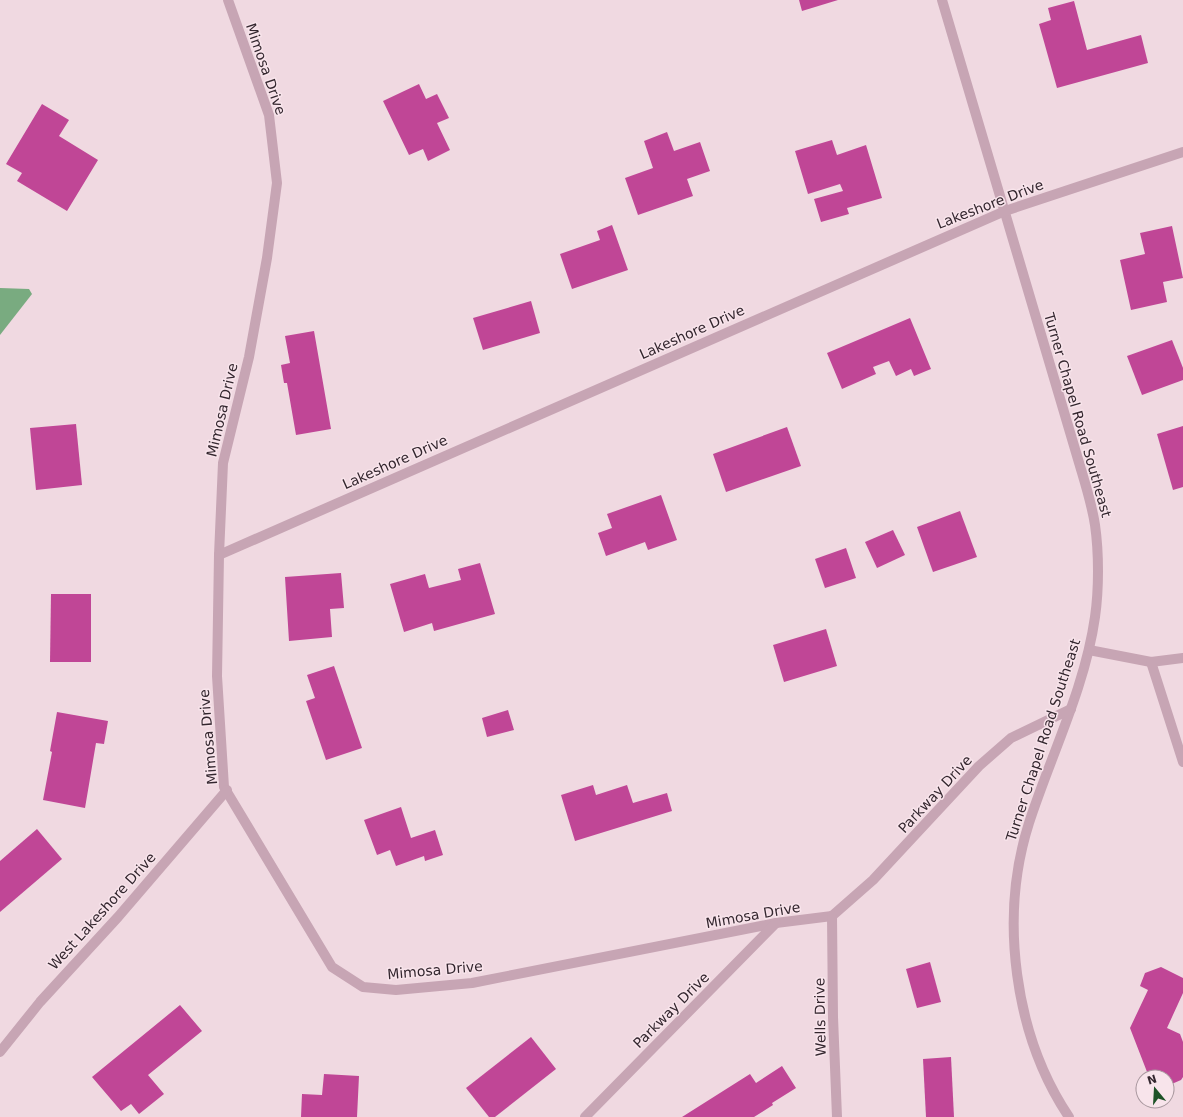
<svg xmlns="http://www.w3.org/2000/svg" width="1183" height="1117" viewBox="0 0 1183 1117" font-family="'DejaVu Sans',sans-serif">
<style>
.water{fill:#79ab80}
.building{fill:#c04696}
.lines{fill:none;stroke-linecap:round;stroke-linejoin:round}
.minor{stroke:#c7a5b4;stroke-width:10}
.labels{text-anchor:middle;stroke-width:3;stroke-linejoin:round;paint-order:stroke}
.street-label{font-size:14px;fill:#33262e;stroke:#f8e4eb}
</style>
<rect width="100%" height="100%" fill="#f0d9e1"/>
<polygon class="water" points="0,288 29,289 32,294 0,335"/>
<g class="building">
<polygon points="799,0 838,0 802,11"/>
<polygon points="1074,1 1087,50 1141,35 1148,63 1057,88 1039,24 1051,20 1048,8"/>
<polygon points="419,84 426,99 437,94 449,118 437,123 450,150 428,161 423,149 409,155 383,101"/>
<polygon points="42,104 69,120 59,136 98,160 67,211 17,181 22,173 6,164"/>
<polygon points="667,132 674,151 700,142 710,171 687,179 693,196 638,215 625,178 653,168 644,141"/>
<polygon points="832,140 837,155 866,145 882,198 847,208 849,214 821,222 814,199 843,191 840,184 808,194 795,151"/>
<polygon points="612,225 628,270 572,289 560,254 600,240 597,231"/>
<polygon points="1172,226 1183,278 1163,282 1167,302 1131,310 1120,260 1145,254 1140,233"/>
<polygon points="531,301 540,333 483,350 473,318"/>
<polygon points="910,318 931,369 914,376 911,369 896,376 889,361 873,367 876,374 842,389 827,353"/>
<polygon points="314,331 331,429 296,435 287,383 284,383 281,365 290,363 285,336"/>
<polygon points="1172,340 1183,368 1183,380 1142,395 1127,356"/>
<polygon points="76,424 82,485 36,490 30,428"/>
<polygon points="1183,426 1183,487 1173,490 1157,434"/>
<polygon points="787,427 801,466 726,492 713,454"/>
<polygon points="661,495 677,540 648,550 645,542 606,556 598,533 612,528 607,514"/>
<polygon points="960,511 977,557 933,572 917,527"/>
<polygon points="893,530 905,555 877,568 865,542"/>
<polygon points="846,548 856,578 825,588 815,559"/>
<polygon points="480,563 495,614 434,631 432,623 404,632 390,584 425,574 429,588 461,580 458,569"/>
<polygon points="341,573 344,608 330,609 332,637 289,641 285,577"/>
<polygon points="51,594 91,594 91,662 50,662"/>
<polygon points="826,629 837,666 784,682 773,645"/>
<polygon points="334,666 362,748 326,760 306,701 315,698 307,675"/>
<polygon points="508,710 514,730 487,737 482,718"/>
<polygon points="57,712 108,721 104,744 96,743 85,808 43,800 52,752 50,751"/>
<polygon points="593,785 596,795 627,785 633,803 667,793 672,811 575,841 561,795"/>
<polygon points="401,807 411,838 435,830 443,855 425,861 424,856 396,866 390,850 377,855 364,820"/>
<polygon points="37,829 62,859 0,912 0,861"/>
<polygon points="930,962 941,1002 917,1008 906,969"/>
<polygon points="1161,967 1183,978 1183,993 1167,1028 1180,1034 1183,1042 1183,1077 1181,1080 1167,1086 1167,1077 1149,1077 1130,1028 1148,990 1140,986 1145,973"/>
<polygon points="180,1005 202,1031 148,1075 164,1094 139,1114 131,1104 121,1111 92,1077"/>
<polygon points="531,1037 556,1069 495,1117 489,1117 466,1088"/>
<polygon points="951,1057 954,1117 926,1117 923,1059"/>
<polygon points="782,1066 796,1088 772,1103 773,1105 754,1117 682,1117 750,1074 756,1083"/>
<polygon points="324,1074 359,1076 357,1117 301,1117 302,1094 322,1095"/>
</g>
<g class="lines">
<g class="minor">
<polyline points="228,0 269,115 277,183 267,258 249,357 223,463 219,555 217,676 224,787 332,967 363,987 396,990 472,983 776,923 832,916"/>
<path d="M 942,0 L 1080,466 C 1086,486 1092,505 1095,525 C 1099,553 1099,589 1095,617 C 1085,688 1051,755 1029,823 C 999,917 1014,1035 1069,1117"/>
<polyline points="219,555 1005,211 1183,152"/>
<polyline points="1089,650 1151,662 1183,658"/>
<polyline points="1151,662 1183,762"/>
<polyline points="832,916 873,880 979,766 1011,738 1071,709"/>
<polyline points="832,916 833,1017 837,1117"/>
<polyline points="0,1052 40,1002 118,917 227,790"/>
<polyline points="585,1117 776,923"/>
</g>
</g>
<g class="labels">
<g class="street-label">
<text transform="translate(266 69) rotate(71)" y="5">Mimosa Drive</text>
<text transform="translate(990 204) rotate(-21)" y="5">Lakeshore Drive</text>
<text transform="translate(692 332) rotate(-24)" y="5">Lakeshore Drive</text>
<text transform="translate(222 410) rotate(-77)" y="5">Mimosa Drive</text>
<text transform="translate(1078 415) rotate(74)" y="5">Turner Chapel Road Southeast</text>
<text transform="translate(395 462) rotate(-24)" y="5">Lakeshore Drive</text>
<text transform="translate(208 737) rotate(-95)" y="5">Mimosa Drive</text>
<text transform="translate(1043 740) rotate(-72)" y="5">Turner Chapel Road Southeast</text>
<text transform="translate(935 794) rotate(-47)" y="5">Parkway Drive</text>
<text transform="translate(102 911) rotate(-48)" y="5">West Lakeshore Drive</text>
<text transform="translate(753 915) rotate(-10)" y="5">Mimosa Drive</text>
<text transform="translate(435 970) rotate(-5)" y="5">Mimosa Drive</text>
<text transform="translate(671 1010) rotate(-45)" y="5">Parkway Drive</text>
<text transform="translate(820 1017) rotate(-91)" y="5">Wells Drive</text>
</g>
</g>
<g transform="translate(1155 1089) rotate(342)"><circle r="19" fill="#f8e4eb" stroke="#a9989f"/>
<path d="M0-3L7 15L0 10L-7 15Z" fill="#1e5227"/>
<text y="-6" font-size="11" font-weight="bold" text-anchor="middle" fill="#33262e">N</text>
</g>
</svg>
